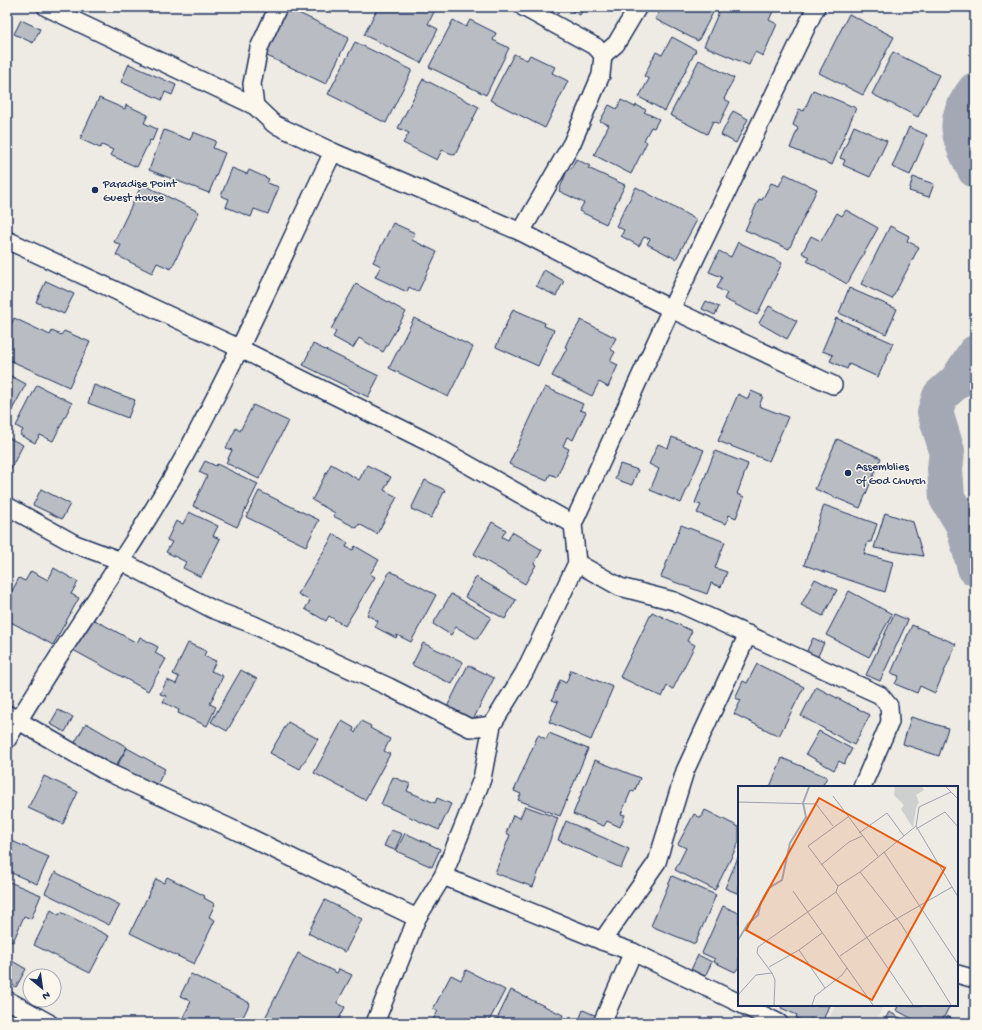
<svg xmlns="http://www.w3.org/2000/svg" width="982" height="1030" viewBox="0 0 982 1030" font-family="'Gochi Hand',sans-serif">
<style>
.built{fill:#deddda}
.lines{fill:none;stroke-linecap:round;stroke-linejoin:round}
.river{stroke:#a3a8b4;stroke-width:36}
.building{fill:#b9bcc3;stroke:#1b2f5e}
.street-casing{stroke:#1b2f5e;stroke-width:20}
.street{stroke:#fbf7ec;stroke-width:17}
.poi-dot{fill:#1b2f5e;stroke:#fbf7ec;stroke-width:1.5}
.labels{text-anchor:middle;stroke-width:3;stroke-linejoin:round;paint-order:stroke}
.poi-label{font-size:12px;fill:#1b2f5e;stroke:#fbf7ec;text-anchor:start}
.inset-river{fill:none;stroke:#a3a8b4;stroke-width:2}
.inset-road{fill:none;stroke:#9aa0ae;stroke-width:1}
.view{fill:#e8590c;fill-opacity:0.15;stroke:#e8590c;stroke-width:2}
.inset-edge{fill:none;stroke:#1b2f5e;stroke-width:2}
</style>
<rect width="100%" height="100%" fill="#eeebe4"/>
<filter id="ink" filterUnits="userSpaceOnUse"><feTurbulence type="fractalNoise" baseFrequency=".025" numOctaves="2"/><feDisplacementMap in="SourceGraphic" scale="8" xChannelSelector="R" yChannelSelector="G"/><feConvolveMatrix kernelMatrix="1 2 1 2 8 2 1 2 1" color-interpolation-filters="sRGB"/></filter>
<g filter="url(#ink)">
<polygon class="built" points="835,1005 883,1005 876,1023 827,1023"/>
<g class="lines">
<g class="river">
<path d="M 975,90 C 950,123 959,136 975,170"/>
<polyline points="975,353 957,381 940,396 935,412 947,451 945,469 947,498 963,524 975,568"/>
</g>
</g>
<g class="building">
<polygon points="378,7 436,8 428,24 438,29 421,63 364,35"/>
<polygon points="565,7 584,7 580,15"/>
<polygon points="662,7 716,7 698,41 655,19"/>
<polygon points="721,7 769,7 774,9 769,20 777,24 763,56 755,52 749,65 704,46"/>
<polygon points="288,8 349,37 326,84 265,55"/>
<polygon points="849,14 894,37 863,95 819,73"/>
<polygon points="21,20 40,29 33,43 14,34"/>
<polygon points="453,20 466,27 470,20 496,33 493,40 509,48 486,95 429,67"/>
<polygon points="672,37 696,50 665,111 639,97 649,79 644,76 656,52 662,55"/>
<polygon points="355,42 412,70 386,123 328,94"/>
<polygon points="893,52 939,75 918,117 872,94"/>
<polygon points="514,54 527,60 530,55 555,67 552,73 568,81 545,128 490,100"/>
<polygon points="699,60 734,78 724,99 730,102 719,124 713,121 707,134 670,115"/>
<polygon points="129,64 176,85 172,95 165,92 162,100 121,82"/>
<polygon points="423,79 479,107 455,155 442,150 437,160 403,143 409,133 398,128"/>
<polygon points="813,90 856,108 832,165 790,148 798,128 793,125 799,109 804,111"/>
<polygon points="99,98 125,109 126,105 148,115 144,123 157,129 152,141 150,140 137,167 110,155 113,150 102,145 100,148 80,139"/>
<polygon points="621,100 635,107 636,105 646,110 644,112 659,119 654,128 651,127 644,140 647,142 631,174 594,155 609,125 600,121 609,105 617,109"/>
<polygon points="733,111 748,119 736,143 721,135"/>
<polygon points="854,126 887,141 870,177 843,165 845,160 840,158"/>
<polygon points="909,127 927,135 910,175 892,167"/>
<polygon points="164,130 190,140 193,132 216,141 213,148 225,153 209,193 149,170"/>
<polygon points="576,159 590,166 588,168 625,185 606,224 579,211 584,203 559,191 568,168 571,169"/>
<polygon points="232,168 247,174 249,170 269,179 267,183 279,187 268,214 254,209 251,217 226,207 229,199 221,196"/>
<polygon points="785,174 817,189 789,249 745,230 759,199 762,200 771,183 779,186"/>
<polygon points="913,177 934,184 929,197 909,191"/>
<polygon points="142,184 199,212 171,269 157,263 152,273 116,255 121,245 114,242"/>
<polygon points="636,187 697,220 676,259 647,244 650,239 644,237 639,246 621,236 624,230 616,226"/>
<polygon points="846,210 878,228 847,284 807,261 809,257 802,253 811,236 821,241 837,213 842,216"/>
<polygon points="393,223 415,233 412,240 437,252 418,292 409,287 407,292 375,277 381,266 373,262"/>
<polygon points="890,226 909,236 907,241 919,247 892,299 861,284"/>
<polygon points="738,242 782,263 757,315 724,299 727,293 717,288 722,277 709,272 719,251 731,257"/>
<polygon points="544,270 564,281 556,296 536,286"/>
<polygon points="46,281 74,294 64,314 36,302"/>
<polygon points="356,284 406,312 383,352 359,338 353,348 333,337 336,332 331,329"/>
<polygon points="849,288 897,309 886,334 839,313"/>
<polygon points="706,301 719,307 715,315 702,309"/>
<polygon points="769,306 797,321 787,339 759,323"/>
<polygon points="513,309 545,323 544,326 554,330 538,366 496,347"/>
<polygon points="14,318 50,335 52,331 61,335 64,331 90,342 69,387 7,359 7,334"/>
<polygon points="414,318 473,347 448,397 389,368"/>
<polygon points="836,318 893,343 878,377 849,364 847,369 830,361 833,355 822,351"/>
<polygon points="581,320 616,338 610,349 615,352 610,361 618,365 608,387 599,382 592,396 552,376 567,348 565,347 570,336 571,337"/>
<polygon points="313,344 379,376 368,397 303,365"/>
<polygon points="7,374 26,384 7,419"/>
<polygon points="37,385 72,403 53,441 40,435 35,443 20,435 23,430 16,426"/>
<polygon points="94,385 135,400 128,418 88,403"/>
<polygon points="545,387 583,404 580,410 586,412 573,440 567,437 563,446 569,449 557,477 550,474 547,481 509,464"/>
<polygon points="751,391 763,396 759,406 788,417 769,461 718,441 738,394 748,399"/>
<polygon points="253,405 288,421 259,479 226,463 232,450 226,448 236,428 240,431"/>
<polygon points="7,437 23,445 10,470 7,468"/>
<polygon points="672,437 704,450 681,503 650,490 659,469 649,464 658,444 668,448"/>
<polygon points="837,439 881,458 860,508 815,489"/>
<polygon points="715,451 748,464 737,494 744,497 736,518 729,515 726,524 697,513 701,505 695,503"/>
<polygon points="205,461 216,466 217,464 258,484 237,527 193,506 207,476 199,472"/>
<polygon points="331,464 359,480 367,465 391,477 384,490 397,497 377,534 359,524 357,528 333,516 335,513 312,500"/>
<polygon points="620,464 638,470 632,485 615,479"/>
<polygon points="425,480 445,490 431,518 411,509"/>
<polygon points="41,489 70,504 62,519 33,505"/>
<polygon points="259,491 319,520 306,546 246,517"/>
<polygon points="824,505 877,524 871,542 868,542 864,554 893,562 885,592 804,565"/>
<polygon points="189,512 218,526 213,536 220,539 201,577 183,568 186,562 166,552 172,542 167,540 176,521 183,524"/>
<polygon points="885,513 913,522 923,556 874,548"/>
<polygon points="492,522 506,530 502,537 508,540 512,532 542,550 534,564 536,565 525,584 474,554"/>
<polygon points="681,525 725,542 715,568 727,572 721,587 711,583 707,594 661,577"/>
<polygon points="334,534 348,543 346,547 353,550 355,546 379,560 370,574 375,577 345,626 329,616 326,621 305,609 310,601 298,594"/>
<polygon points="54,568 78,582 71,594 79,598 53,645 9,621 10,619 7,617 7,600 19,578 25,581 31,571 48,580"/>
<polygon points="390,571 436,595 411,642 397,635 396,638 375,627 378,621 367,615"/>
<polygon points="476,577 516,600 505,619 465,597"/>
<polygon points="815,579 837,590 823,616 801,605"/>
<polygon points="849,591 892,614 869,657 826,635"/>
<polygon points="451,594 491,617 477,639 456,627 451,635 433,624"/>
<polygon points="652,612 692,631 687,641 695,645 673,689 667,686 662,697 620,677"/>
<polygon points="894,614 908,620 880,681 866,675"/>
<polygon points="91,618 137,643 140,637 158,647 155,653 166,659 148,691 73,650"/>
<polygon points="912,625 956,644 935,693 920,686 917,693 895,684 899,676 891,673"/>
<polygon points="813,638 824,643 816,660 805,655"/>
<polygon points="188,643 206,651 204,656 216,661 211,671 223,676 210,704 216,707 207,726 178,713 179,710 163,702 166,696 160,694 167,680 176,684 179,677 173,674"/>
<polygon points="423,643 463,662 452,684 412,665"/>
<polygon points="757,664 804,687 779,736 734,714 741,700 735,698 743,681 747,683"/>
<polygon points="468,665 494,678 473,720 447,707"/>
<polygon points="241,670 257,679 227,731 211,722"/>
<polygon points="571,670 613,687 591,740 549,722 558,702 552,700 560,680 566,683"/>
<polygon points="816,687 870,715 854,745 801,716"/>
<polygon points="58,710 73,717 65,732 50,724"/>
<polygon points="911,717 948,728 939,756 903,744"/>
<polygon points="342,721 354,728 353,731 355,733 361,721 371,726 370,728 390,739 384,751 390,754 365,800 314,773"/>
<polygon points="288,722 318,739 300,769 270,753"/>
<polygon points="86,723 127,747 115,767 74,744"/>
<polygon points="819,731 852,749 844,764 839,761 834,770 806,754"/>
<polygon points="549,733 588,749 560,816 518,800 521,794 514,791 538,735 546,739"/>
<polygon points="127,748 165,769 155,789 116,768"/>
<polygon points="782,758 827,777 822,787 770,787"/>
<polygon points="595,760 640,778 634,792 631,791 621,814 625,815 620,827 607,821 604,826 573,814"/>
<polygon points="44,776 78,792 63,824 28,808"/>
<polygon points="393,777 410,784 407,791 435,803 437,798 451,804 439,830 381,804"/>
<polygon points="525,806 558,818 533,887 495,873 510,835 506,833 513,815 520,818"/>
<polygon points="705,810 739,827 739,842 715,890 675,870 686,848 678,844 694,814 701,818"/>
<polygon points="566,821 629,849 621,868 558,840"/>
<polygon points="391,830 402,834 395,850 384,846"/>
<polygon points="405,833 440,849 432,867 396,851"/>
<polygon points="7,839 49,857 37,884 7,871"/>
<polygon points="739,855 739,894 725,888"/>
<polygon points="55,872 120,905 109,925 45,893"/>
<polygon points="672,876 716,895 695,944 651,926"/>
<polygon points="167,877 205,896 204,898 215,904 209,917 215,920 194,964 130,933 156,879 164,883"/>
<polygon points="7,881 41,895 31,919 24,916 13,942 7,939"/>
<polygon points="325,900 362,919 345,952 308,933"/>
<polygon points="723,906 739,913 739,967 735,972 714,962 715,959 702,953"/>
<polygon points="51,910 59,915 61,912 109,936 90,973 34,945"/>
<polygon points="298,953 337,973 339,969 352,975 337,1003 345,1007 337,1023 263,1022"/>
<polygon points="698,955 712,962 705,976 691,970"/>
<polygon points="7,958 26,969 16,987 7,982"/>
<polygon points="466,970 505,990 488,1023 431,1023 438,1011 433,1009 451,975 461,980"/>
<polygon points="191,974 250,1003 240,1023 181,1023 191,1001 180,996"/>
<polygon points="511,990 563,1015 559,1023 495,1023"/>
<polygon points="782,1005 829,1005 822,1023 810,1019 809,1023 796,1018 797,1015 781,1008"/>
<polygon points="899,1005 950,1005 941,1023 920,1023 896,1010"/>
<polygon points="583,1010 597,1016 594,1023 578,1023"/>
<polygon points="889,1012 910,1023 883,1023"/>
<polygon points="947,1016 958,1022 958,1023 944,1023"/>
</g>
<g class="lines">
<defs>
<g id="street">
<polyline points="46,7 255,106 274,124 333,152 521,232 671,309 833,385"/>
<polyline points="603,55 616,44 638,7"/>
<polyline points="255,106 252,84 259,48 278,7"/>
<polyline points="521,232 572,143 601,75 603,55 596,47 523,7"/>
<polyline points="7,240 239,348 428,442 573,524"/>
<polyline points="7,506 75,544 121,561 212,609 252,624 389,687 470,728 492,725"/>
<polyline points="577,563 620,587 674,601 880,695 889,706 890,722 862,787"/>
<polyline points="7,714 103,770 226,826 417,918"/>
<path d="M 7,740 C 65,639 136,547 191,444 C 242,349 286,249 333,152"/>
<polyline points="443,876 602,941 633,952 739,1003"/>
<polyline points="602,941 657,862 685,771 748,634"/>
<polyline points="957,974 975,979"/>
<polyline points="7,1000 49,1023"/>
<polyline points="743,1005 779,1023"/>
<polyline points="375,1023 417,918 443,876 463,827 482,779 492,725 524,673 577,563 573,524 671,309 816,7"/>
<polyline points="602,1023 633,952"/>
</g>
</defs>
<use href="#street" class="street-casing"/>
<use href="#street" class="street"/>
</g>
</g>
<g class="poi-dot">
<circle cx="95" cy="190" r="4"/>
<circle cx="848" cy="473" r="4"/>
</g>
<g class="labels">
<g class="poi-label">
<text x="103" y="187">Paradise Point<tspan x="103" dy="14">Guest House</tspan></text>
<text x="856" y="470">Assemblies<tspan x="856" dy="14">of God Church</tspan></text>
</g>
</g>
<g transform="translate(738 786)">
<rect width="220" height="220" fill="#eeebe4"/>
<path d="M 157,1 L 184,1 L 186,4 L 178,9 L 181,16 L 178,22 L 175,42 L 163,23 L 166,19 L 156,9 Z" fill="#cecfcf"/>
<path class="inset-river" d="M 0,154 L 10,138 L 20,129 L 23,116 L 31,102 L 44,94 L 52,57 L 68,31 L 65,17 L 71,1"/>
<path class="inset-road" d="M 208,1 L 220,13M 95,10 L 140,70M 0,16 L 78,18 L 95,40M 178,40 L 220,111M 178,43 L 207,26 L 220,41M 121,47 L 149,27 L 166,50M 146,66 L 220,178M 83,79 L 111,56 L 124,50M 122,86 L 163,138 L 213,219M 100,100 L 70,60 L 110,31M 55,105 L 135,219M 98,106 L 175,219M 84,147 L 61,164 L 87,202M 102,170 L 141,143 L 214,101M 31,181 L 61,164M 34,187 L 19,167 L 20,161 L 98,106 L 100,100 L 122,86 L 178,40 L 181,21 L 213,6M 0,209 L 18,189 L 34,187 L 37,194 L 36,219M 74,219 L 77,210 L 104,189 L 109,182"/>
<path class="view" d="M 81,12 L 207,82 L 134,214 L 8,144 Z"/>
<rect width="220" height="220" class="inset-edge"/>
</g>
<rect width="982" height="1030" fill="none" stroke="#fbf7ec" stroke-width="24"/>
<rect x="12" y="12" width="958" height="1006" fill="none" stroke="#1b2f5e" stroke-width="1.5" filter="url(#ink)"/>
<g transform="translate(42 988) rotate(151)"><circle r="19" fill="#fbf7ec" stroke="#a1a7b3"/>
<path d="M0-3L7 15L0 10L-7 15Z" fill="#1b2f5e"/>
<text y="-6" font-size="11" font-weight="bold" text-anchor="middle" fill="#1b2f5e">N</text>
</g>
</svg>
